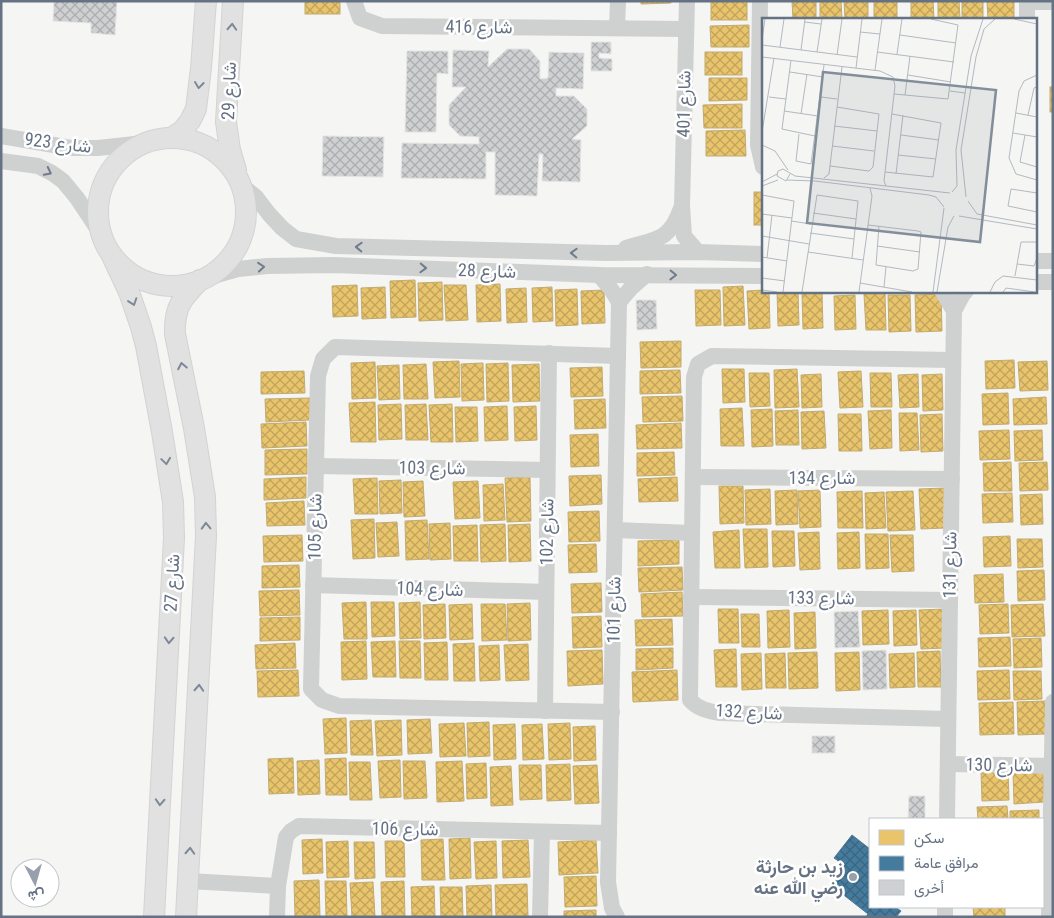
<svg xmlns="http://www.w3.org/2000/svg" width="1054" height="918" viewBox="0 0 1054 918" font-family="'Roboto Condensed',Vazirmatn,sans-serif">
<style>
.homes{fill:url(#homes-cross-hatch);stroke:#c1ab72}
.public{fill:url(#public-cross-hatch);stroke:#4f7896}
.building{fill:url(#building-cross-hatch);stroke:#e4e4e3}
.lines{fill:none;stroke-linecap:round;stroke-linejoin:round}
.major-casing{stroke:#d2d3d2;stroke-width:22}
.minor{stroke:#cfd0d0;stroke-width:16}
.major{stroke:#e1e1e2;stroke-width:20}
.oneway{stroke:#7e8897}
.oneway2{stroke:#707b8c}
.poi-dot{fill:#97a0ab;stroke:#fff;stroke-width:2}
.labels{text-anchor:middle;stroke-width:5;stroke-linejoin:round;paint-order:stroke}
.street-label{font-size:18px;fill:#657284;stroke:#fff}
.poi-label{font-size:18px;font-weight:bold;fill:#657284;stroke:#fff;text-anchor:end}
.inset-road{fill:none;stroke:#b2b9c0;stroke-width:1}
.view{fill:#838e9b;fill-opacity:0.15;stroke:#838e9b;stroke-width:2.5}
.inset-edge{fill:none;stroke:#657284;stroke-width:2.5}
</style>
<defs>
<pattern id="homes-cross-hatch" width="8" height="8" patternUnits="userSpaceOnUse" patternTransform="scale(1.25)"><rect width="8" height="8" fill="#e9c46a"/><path d="M0 0l8 8M0 8l8-8" fill="none" stroke="#c0a45d"/></pattern>
<pattern id="public-cross-hatch" width="8" height="8" patternUnits="userSpaceOnUse" patternTransform="scale(1.25)"><rect width="8" height="8" fill="#457b9d"/><path d="M0 0l8 8M0 8l8-8" fill="none" stroke="#3b6580"/></pattern>
<pattern id="building-cross-hatch" width="8" height="8" patternUnits="userSpaceOnUse" patternTransform="scale(1.25)"><rect width="8" height="8" fill="#cfd0d1"/><path d="M0 0l8 8M0 8l8-8" fill="none" stroke="#acadaf"/></pattern>
</defs>
<rect width="100%" height="100%" fill="#f5f5f3"/>
<g class="homes">
<rect x="305" y="1" width="35" height="13"/>
<polygon points="641,1 671,1 671,3 641,4"/>
<rect x="711" y="1" width="36" height="19"/>
<polygon points="792,1 816,1 816,19 793,19"/>
<polygon points="820,1 841,1 842,19 820,19"/>
<polygon points="844,1 868,1 868,19 845,19"/>
<rect x="874" y="1" width="23" height="18"/>
<polygon points="911,1 933,1 934,19 911,19"/>
<polygon points="938,1 959,1 960,19 938,19"/>
<rect x="962" y="1" width="21" height="18"/>
<polygon points="987,1 1014,1 1014,19 988,19"/>
<polygon points="749,25 749,47 711,47 710,26"/>
<rect x="705" y="52" width="37" height="23"/>
<polygon points="709,78 747,78 747,100 709,101"/>
<rect x="1050" y="87" width="3" height="25"/>
<polygon points="742,104 742,128 704,128 703,105"/>
<polygon points="745,130 746,156 706,156 706,131"/>
<rect x="754" y="192" width="9" height="33"/>
<polygon points="415,280 416,317 391,318 390,281"/>
<polygon points="442,282 443,320 419,321 418,283"/>
<polygon points="500,284 501,321 477,322 476,285"/>
<polygon points="357,285 358,316 333,317 332,286"/>
<polygon points="444,285 466,285 468,320 446,321"/>
<polygon points="743,286 745,325 724,326 723,287"/>
<polygon points="385,287 386,318 362,319 361,288"/>
<polygon points="552,287 553,321 533,322 532,288"/>
<polygon points="526,288 527,322 507,323 506,289"/>
<polygon points="577,289 578,325 556,326 555,290"/>
<polygon points="604,290 605,323 582,324 581,291"/>
<polygon points="695,290 720,290 721,325 696,326"/>
<polygon points="763,290 763,291 769,291 770,328 749,329 747,291"/>
<polygon points="777,291 798,291 799,325 778,326"/>
<polygon points="822,292 823,328 803,329 802,293"/>
<polygon points="885,293 886,330 866,330 864,294"/>
<polygon points="941,294 942,331 916,332 915,295"/>
<polygon points="855,295 856,329 835,330 834,296"/>
<polygon points="888,295 910,295 911,331 889,332"/>
<polygon points="681,341 681,367 641,368 640,342"/>
<polygon points="1014,360 1015,388 986,389 985,361"/>
<polygon points="459,361 460,397 435,398 433,362"/>
<polygon points="1047,361 1048,390 1020,391 1018,362"/>
<polygon points="375,362 376,398 352,399 351,363"/>
<polygon points="483,363 484,400 462,401 461,364"/>
<polygon points="508,363 509,401 487,402 486,364"/>
<polygon points="426,364 428,399 404,399 403,365"/>
<polygon points="539,364 540,401 513,402 512,365"/>
<polygon points="399,365 400,399 379,400 377,366"/>
<polygon points="602,367 603,396 571,397 570,368"/>
<polygon points="722,369 744,369 745,402 723,403"/>
<polygon points="797,369 799,407 775,408 774,370"/>
<polygon points="680,370 681,393 640,394 640,371"/>
<polygon points="304,371 305,393 261,394 261,372"/>
<polygon points="861,371 863,407 840,408 838,372"/>
<polygon points="749,373 769,373 770,406 750,407"/>
<polygon points="870,373 891,373 892,407 871,407"/>
<polygon points="821,374 822,407 802,408 801,375"/>
<polygon points="918,374 919,407 900,408 898,375"/>
<polygon points="942,374 943,410 923,411 922,375"/>
<polygon points="1008,393 1009,424 983,425 982,394"/>
<polygon points="682,396 683,421 643,422 642,397"/>
<polygon points="1046,397 1047,424 1014,425 1013,399"/>
<polygon points="310,398 310,420 266,422 265,399"/>
<polygon points="605,399 606,428 575,429 574,400"/>
<polygon points="375,402 376,442 351,442 349,403"/>
<polygon points="401,404 402,439 379,440 378,405"/>
<polygon points="426,404 428,440 406,440 405,405"/>
<polygon points="452,404 453,442 431,442 429,405"/>
<polygon points="507,406 508,440 485,441 484,407"/>
<polygon points="536,406 537,440 515,441 514,407"/>
<polygon points="455,407 477,407 478,441 456,442"/>
<polygon points="742,408 744,446 721,446 720,409"/>
<polygon points="772,409 773,446 752,447 751,410"/>
<polygon points="798,410 799,445 776,445 775,411"/>
<polygon points="891,410 892,448 870,449 868,411"/>
<polygon points="824,411 826,448 802,449 801,412"/>
<polygon points="899,413 917,413 919,450 900,451"/>
<polygon points="838,414 861,414 862,451 839,451"/>
<polygon points="942,414 943,451 921,452 920,415"/>
<polygon points="306,422 307,446 262,448 261,424"/>
<polygon points="681,423 682,448 637,449 636,425"/>
<polygon points="1009,430 1010,459 980,460 979,431"/>
<polygon points="1042,430 1043,460 1015,461 1014,431"/>
<polygon points="598,434 599,466 571,467 570,435"/>
<polygon points="307,449 307,474 265,475 265,450"/>
<polygon points="674,452 675,475 637,476 637,453"/>
<polygon points="1011,462 1012,491 984,491 983,463"/>
<polygon points="1047,462 1048,490 1020,491 1019,463"/>
<polygon points="601,475 602,504 570,506 569,476"/>
<polygon points="306,477 306,498 264,500 264,479"/>
<polygon points="530,477 531,521 507,522 505,478"/>
<polygon points="677,477 678,501 639,502 638,479"/>
<polygon points="377,478 378,514 355,514 353,479"/>
<polygon points="401,480 402,513 380,514 379,481"/>
<polygon points="423,481 425,516 404,517 403,482"/>
<polygon points="478,481 480,518 455,519 453,482"/>
<polygon points="503,484 505,520 484,521 483,485"/>
<polygon points="719,486 743,486 744,523 720,524"/>
<polygon points="944,488 945,528 921,529 919,489"/>
<polygon points="770,489 771,524 746,525 745,490"/>
<polygon points="797,490 798,524 776,525 775,491"/>
<polygon points="820,490 821,527 800,528 798,491"/>
<polygon points="862,491 863,528 838,528 837,492"/>
<polygon points="913,491 915,530 888,531 886,492"/>
<polygon points="884,492 886,528 866,529 865,493"/>
<polygon points="1012,493 1013,522 983,523 982,494"/>
<polygon points="1042,494 1043,524 1021,525 1020,495"/>
<polygon points="304,501 305,525 267,526 266,503"/>
<polygon points="599,511 600,541 569,542 568,512"/>
<polygon points="374,519 375,558 353,559 351,520"/>
<polygon points="427,520 429,559 406,560 405,521"/>
<polygon points="397,522 399,556 378,557 376,523"/>
<polygon points="450,523 451,559 430,560 429,524"/>
<polygon points="505,524 506,561 481,562 480,525"/>
<polygon points="530,524 531,561 509,562 508,525"/>
<polygon points="477,525 478,561 454,561 453,526"/>
<polygon points="743,529 767,529 768,567 745,568"/>
<polygon points="739,530 740,568 715,568 713,532"/>
<polygon points="772,531 794,531 795,566 773,567"/>
<polygon points="819,532 820,569 800,570 798,533"/>
<polygon points="859,532 860,568 838,569 837,533"/>
<polygon points="865,534 888,534 889,568 866,569"/>
<polygon points="302,535 303,561 264,562 263,536"/>
<polygon points="890,535 913,535 914,571 892,572"/>
<polygon points="1010,536 1011,566 984,567 983,537"/>
<polygon points="1017,539 1042,539 1043,567 1018,568"/>
<polygon points="679,540 679,564 638,566 638,541"/>
<polygon points="596,544 597,572 569,573 568,545"/>
<polygon points="299,565 300,587 262,588 262,566"/>
<polygon points="682,567 683,590 639,592 638,568"/>
<polygon points="1044,570 1045,600 1018,601 1017,571"/>
<polygon points="1003,574 1004,602 975,603 974,575"/>
<polygon points="601,583 602,612 572,613 571,584"/>
<polygon points="299,590 300,615 260,616 259,591"/>
<polygon points="682,592 683,616 642,617 641,594"/>
<polygon points="366,602 367,639 344,639 342,603"/>
<polygon points="371,602 394,602 395,636 372,637"/>
<polygon points="420,602 421,638 400,639 399,603"/>
<polygon points="530,603 531,640 508,641 507,604"/>
<polygon points="445,604 446,638 424,639 423,605"/>
<polygon points="472,604 473,639 450,640 449,605"/>
<polygon points="481,604 505,604 507,640 482,641"/>
<polygon points="1008,604 1009,633 980,634 979,605"/>
<polygon points="1043,604 1045,636 1012,637 1011,605"/>
<polygon points="718,609 738,609 739,643 719,643"/>
<polygon points="944,609 946,648 921,649 919,610"/>
<polygon points="789,610 790,647 768,648 767,611"/>
<polygon points="888,610 889,644 863,645 862,611"/>
<polygon points="916,610 917,645 894,646 893,611"/>
<polygon points="815,612 816,648 795,649 794,613"/>
<polygon points="741,614 759,614 760,647 742,647"/>
<polygon points="601,616 602,647 573,648 572,617"/>
<polygon points="300,617 300,640 260,641 260,618"/>
<polygon points="672,619 673,645 636,646 635,620"/>
<polygon points="1010,637 1011,666 979,667 978,638"/>
<polygon points="1041,638 1042,667 1014,668 1013,639"/>
<polygon points="366,641 367,679 342,680 341,642"/>
<polygon points="395,641 396,677 373,677 371,642"/>
<polygon points="399,641 420,641 421,678 400,678"/>
<polygon points="447,642 448,680 425,680 424,643"/>
<polygon points="295,643 296,668 256,669 255,645"/>
<polygon points="474,643 475,681 454,681 453,644"/>
<polygon points="528,644 529,680 506,681 504,645"/>
<polygon points="499,645 500,680 480,681 479,646"/>
<polygon points="673,648 673,668 636,670 636,649"/>
<polygon points="736,649 737,687 716,687 714,650"/>
<polygon points="602,650 603,684 568,686 567,651"/>
<polygon points="940,651 941,687 918,687 917,652"/>
<polygon points="817,652 818,688 789,689 788,653"/>
<polygon points="859,652 860,690 836,691 835,653"/>
<polygon points="761,653 762,689 742,690 741,654"/>
<polygon points="785,653 786,688 766,688 765,654"/>
<polygon points="914,653 915,687 890,688 889,654"/>
<polygon points="298,670 299,696 258,697 257,671"/>
<polygon points="677,670 678,700 633,702 632,672"/>
<polygon points="1009,670 1010,699 978,700 977,671"/>
<polygon points="1013,671 1041,671 1042,699 1014,700"/>
<polygon points="1045,701 1046,734 1018,735 1017,702"/>
<polygon points="1013,702 1014,734 980,735 979,703"/>
<polygon points="346,718 347,753 325,754 323,719"/>
<polygon points="430,719 432,753 408,754 407,720"/>
<polygon points="371,720 373,755 351,755 350,721"/>
<polygon points="401,720 402,755 377,756 375,721"/>
<polygon points="489,722 490,756 468,757 467,723"/>
<polygon points="464,723 466,756 440,757 439,724"/>
<polygon points="570,723 571,759 549,760 548,724"/>
<polygon points="515,724 516,759 494,760 493,725"/>
<polygon points="542,724 544,759 523,760 522,725"/>
<polygon points="595,726 596,760 574,761 573,727"/>
<polygon points="293,758 294,793 269,794 268,759"/>
<polygon points="346,758 347,795 326,795 325,759"/>
<polygon points="319,760 320,794 298,795 297,761"/>
<polygon points="400,760 401,797 380,798 378,761"/>
<polygon points="403,761 425,761 427,798 404,799"/>
<polygon points="462,761 464,801 437,802 436,762"/>
<polygon points="349,762 370,762 372,800 350,800"/>
<polygon points="486,763 487,798 467,799 466,764"/>
<polygon points="570,764 571,800 547,801 546,765"/>
<polygon points="519,765 541,765 542,799 520,800"/>
<polygon points="597,765 599,803 575,804 573,766"/>
<polygon points="511,766 513,805 491,806 490,767"/>
<polygon points="1008,770 1009,800 982,801 981,771"/>
<polygon points="1043,771 1044,802 1014,804 1013,772"/>
<polygon points="1007,806 1008,819 978,819 977,807"/>
<polygon points="1039,810 1039,819 1010,819 1010,811"/>
<polygon points="470,838 471,878 450,879 449,839"/>
<polygon points="322,839 323,873 303,874 302,840"/>
<polygon points="443,839 445,880 422,880 421,840"/>
<polygon points="528,840 530,877 503,878 502,841"/>
<polygon points="596,840 598,873 559,875 558,842"/>
<polygon points="348,841 349,877 327,878 326,842"/>
<polygon points="385,841 404,841 405,877 386,877"/>
<polygon points="496,841 497,878 476,879 474,842"/>
<polygon points="354,842 374,842 375,878 355,879"/>
<polygon points="596,876 597,906 565,907 564,877"/>
<polygon points="319,880 320,917 295,917 294,881"/>
<polygon points="325,881 346,881 347,917 326,917"/>
<polygon points="404,881 405,917 382,917 381,882"/>
<polygon points="373,882 375,917 352,917 350,883"/>
<polygon points="527,884 528,917 496,917 495,885"/>
<polygon points="491,885 492,917 467,917 466,886"/>
<polygon points="434,886 435,917 412,917 411,887"/>
<polygon points="440,887 462,887 463,917 441,917"/>
<polygon points="973,907 1005,907 1005,917 974,917"/>
<polygon points="596,910 596,917 564,917 564,911"/>
</g>
<polygon class="public" points="852,835 870,849 870,907 895,907 901,911 896,917 866,917 868,914 831,885 843,870 838,866 840,862 834,858"/>
<g class="building">
<polygon points="54,1 117,1 115,35 91,33 91,23 53,21"/>
<polygon points="591,42 611,42 611,54 599,53 599,58 612,59 612,71 591,71"/>
<polygon points="507,49 529,49 540,61 540,79 548,78 549,52 584,53 583,89 556,88 556,96 574,96 587,109 587,126 572,139 581,140 580,182 542,181 543,154 539,154 537,196 495,195 495,152 486,152 486,179 401,178 402,143 479,144 479,137 460,136 449,125 449,105 466,87 452,87 453,50 489,51 488,67"/>
<polygon points="407,51 448,51 448,74 437,73 436,132 405,132"/>
<polygon points="323,136 384,137 383,177 322,176"/>
<polygon points="636,300 656,300 657,329 637,330"/>
<polygon points="858,611 860,647 835,648 834,612"/>
<polygon points="886,650 887,689 863,690 862,651"/>
<rect x="812" y="736" width="23" height="17"/>
<polygon points="909,796 925,796 925,819 908,819"/>
</g>
<g class="lines">
<defs>
<g id="major">
<polyline points="233,1 226,122 230,150 236,170"/>
<polyline points="171,138 182,131 190,121 196,109 201,68 206,1"/>
<circle cx="172" cy="212" r="74"/>
<polyline points="113,258 129,292 141,327 146,346 162,432 173,502 174,538 154,917"/>
<path d="M 186,917 L 206,536 L 205,497 L 194,428 L 175,334 C 174,307 182,298 200,280"/>
</g>
</defs>
<use href="#major" class="major-casing"/>
<g class="minor">
<polyline points="354,1 360,18 382,26 686,29"/>
<polyline points="687,1 682,206 684,236 698,252"/>
<polyline points="760,1 758,145 763,167"/>
<polyline points="1027,2 1053,2"/>
<polyline points="1027,19 1027,1"/>
<polyline points="617,28 618,1"/>
<polyline points="1,136 71,148 98,148 144,143"/>
<polyline points="1,161 38,166 52,173 63,181 77,198 101,234"/>
<polyline points="241,185 256,197 269,214 282,228 296,239 336,246 606,253 698,252 763,254"/>
<path d="M 626,248 C 656,239 670,241 681,208"/>
<polyline points="1035,261 1053,261"/>
<polyline points="599,275 611,289 619,302 608,882 612,908 617,917"/>
<polyline points="213,276 238,269 267,266 334,265 599,275 763,276"/>
<polyline points="1035,282 1053,282"/>
<polyline points="942,291 954,311"/>
<polyline points="619,302 631,288 647,274"/>
<polyline points="316,466 547,470"/>
<polyline points="693,477 952,479"/>
<polyline points="615,530 692,533"/>
<polyline points="313,585 546,592"/>
<polyline points="691,597 950,600"/>
<polyline points="545,711 549,353"/>
<polyline points="612,712 339,706 322,700 311,689 318,376 323,359 335,347 618,356"/>
<path d="M 948,719 L 719,713 C 708,711 698,709 690,700 L 694,377 L 698,364 L 712,356 L 953,360"/>
<polyline points="948,764 1051,766"/>
<polyline points="947,819 954,311 963,294 966,291"/>
<polyline points="188,881 278,886"/>
<polyline points="277,917 278,886 286,837 291,831 299,826 609,833"/>
<polyline points="540,917 542,832"/>
<polyline points="945,917 945,907"/>
<polyline points="1049,917 1053,702"/>
</g>
<use href="#major" class="major"/>
</g>
<defs><path id="oneway-chevron" d="M-2-3.5L2.5 0L-2 3.5" fill="none" stroke-width="1.6" stroke-linecap="round" stroke-linejoin="round" transform="scale(1.25)"/></defs>
<g class="oneway">
<use href="#oneway-chevron" transform="translate(232 27) rotate(-87)"/>
<use href="#oneway-chevron" transform="translate(199 85) rotate(97)"/>
<use href="#oneway-chevron" transform="translate(133 302) rotate(71)"/>
<use href="#oneway-chevron" transform="translate(182 366) rotate(-101)"/>
<use href="#oneway-chevron" transform="translate(166 461) rotate(82)"/>
<use href="#oneway-chevron" transform="translate(206 526) rotate(-92)"/>
<use href="#oneway-chevron" transform="translate(169 640) rotate(93)"/>
<use href="#oneway-chevron" transform="translate(199 688) rotate(-87)"/>
<use href="#oneway-chevron" transform="translate(160 802) rotate(93)"/>
<use href="#oneway-chevron" transform="translate(190 851) rotate(-87)"/>
</g>
<g class="oneway2">
<use href="#oneway-chevron" transform="translate(48 172) rotate(27)"/>
<use href="#oneway-chevron" transform="translate(359 247) rotate(-178)"/>
<use href="#oneway-chevron" transform="translate(574 253) rotate(-178)"/>
<use href="#oneway-chevron" transform="translate(261 267) rotate(-5)"/>
<use href="#oneway-chevron" transform="translate(423 268) rotate(2)"/>
<use href="#oneway-chevron" transform="translate(673 275) rotate(1)"/>
</g>
<circle class="poi-dot" cx="853" cy="877" r="5"/>
<g class="labels">
<g class="street-label">
<text transform="translate(479 27) rotate(1)" y="6">شارع 416</text>
<text transform="translate(229 91) rotate(-88)" y="6">شارع 29</text>
<text transform="translate(684 104) rotate(-89)" y="6">شارع 401</text>
<text transform="translate(58 143) rotate(7)" y="6">شارع 923</text>
<text transform="translate(487 271) rotate(2)" y="6">شارع 28</text>
<text transform="translate(432 468) rotate(1)" y="6">شارع 103</text>
<text x="822" y="484">شارع 134</text>
<text transform="translate(315 527) rotate(-89)" y="6">شارع 105</text>
<text transform="translate(547 532) rotate(-89)" y="6">شارع 102</text>
<text transform="translate(950 565) rotate(-89)" y="6">شارع 131</text>
<text transform="translate(172 583) rotate(-87)" y="6">شارع 27</text>
<text transform="translate(430 589) rotate(2)" y="6">شارع 104</text>
<text transform="translate(821 598) rotate(1)" y="6">شارع 133</text>
<text transform="translate(614 610) rotate(-89)" y="6">شارع 101</text>
<text transform="translate(749 712) rotate(3)" y="6">شارع 132</text>
<text transform="translate(999 765) rotate(1)" y="6">شارع 130</text>
<text transform="translate(405 829) rotate(1)" y="6">شارع 106</text>
</g>
<g class="poi-label">
<text x="843" y="873">زيد بن حارثة<tspan x="843" dy="21">رضي الله عنه</tspan></text>
</g>
</g>
<g transform="translate(762 18)">
<rect width="275" height="275" fill="#f5f5f3"/>
<path class="inset-road" d="M 252,1 L 275,6M 43,4 L 59,6M 98,14 L 118,16M 138,17 L 194,25M 0,22 L 3,1M 0,27 L 95,39M 18,29 L 22,1M 39,32 L 43,1M 55,34 L 60,1M 115,34 L 192,44M 135,36 L 140,1M 75,37 L 80,1M 0,39 L 118,53 L 131,59 L 133,68 L 122,163 L 124,168M 29,42 L 20,111 L 53,118M 94,50 L 100,1M 113,52 L 120,1M 28,54 L 61,59M 146,57 L 189,64M 275,57 L 262,63 L 257,73 L 247,140 L 254,156 L 275,162M 188,73 L 203,75M 132,76 L 186,81 L 196,7 L 169,1M 143,77 L 148,38M 7,79 L 24,81M 59,79 L 75,81M 22,93 L 56,98M 254,95 L 275,99M 39,96 L 45,56M 266,97 L 272,70 L 275,69M 72,108 L 115,113M 0,114 L 12,40M 251,115 L 275,119M 37,116 L 34,143 L 49,146 L 62,47M 139,117 L 177,122M 263,117 L 258,144 L 275,149M 0,127 L 13,133 L 26,152M 70,128 L 112,133M 136,137 L 174,141M 68,148 L 107,153 L 111,149 L 117,96 L 75,89M 123,154 L 171,159 L 179,105 L 130,96M 28,156 L 24,163 L 15,158 L 16,153 L 21,151 L 33,158 L 188,175M 134,156 L 141,97M 62,160 L 67,156 L 80,49M 25,162 L 53,163 L 167,177 L 174,179 L 182,189M 0,164 L 15,156M 0,168 L 16,162M 190,174 L 195,168 L 194,132 L 209,38 L 221,1M 275,175 L 249,171 L 246,188 L 275,194M 0,177 L 32,183 L 21,274M 204,179 L 199,132 L 214,39 L 222,11 L 233,1M 206,183 L 215,196 L 275,207M 51,195 L 94,201M 0,196 L 30,200M 197,198 L 275,211M 29,203 L 49,206M 106,207 L 156,213 L 159,214 L 156,251 L 151,253 L 114,247 L 117,208M 48,215 L 92,221M 0,218 L 47,226M 115,228 L 158,234M 46,234 L 101,242M 0,239 L 25,243M 5,240 L 10,197M 255,246 L 272,248 L 275,240M 253,258 L 259,224 L 275,224M 0,260 L 23,263M 98,265 L 150,274M 122,269 L 124,249M 0,272 L 15,274M 40,274 L 55,177 L 96,183 L 90,240M 97,274 L 110,178 L 108,170M 171,274 L 182,190M 175,274 L 186,209 L 192,198M 228,274 L 233,264 L 241,258 L 275,262M 241,274 L 244,270 L 273,274"/>
<path class="view" d="M 61,54 L 234,72 L 218,224 L 45,205 Z"/>
<rect width="275" height="275" class="inset-edge"/>
</g>
<rect width="1054" height="918" fill="none" stroke="#657284" stroke-width="5"/>
<rect x="869" y="818" width="175" height="90" fill="#ffffff" stroke="#c1c7ce"/>
<rect x="879" y="830" width="25" height="15" fill="#e9c46a" stroke="#c1c7ce"/>
<text x="914" y="843" font-size="15" fill="#657284">سكن</text>
<rect x="879" y="856" width="25" height="15" fill="#457b9d" stroke="#c1c7ce"/>
<text x="914" y="868" font-size="15" fill="#657284">مرافق عامة</text>
<rect x="879" y="880" width="25" height="15" fill="#cfd0d1" stroke="#c1c7ce"/>
<text x="914" y="893" font-size="15" fill="#657284">أخرى</text>
<g transform="translate(35 883) rotate(174)"><circle r="24" fill="#ffffff" stroke="#c1c7ce"/>
<path d="M0-4L9 19L0 12L-9 19Z" fill="#97a0ab"/>
<text y="-8" font-size="14" font-weight="bold" text-anchor="middle" fill="#657284">ش</text>
</g>
</svg>
